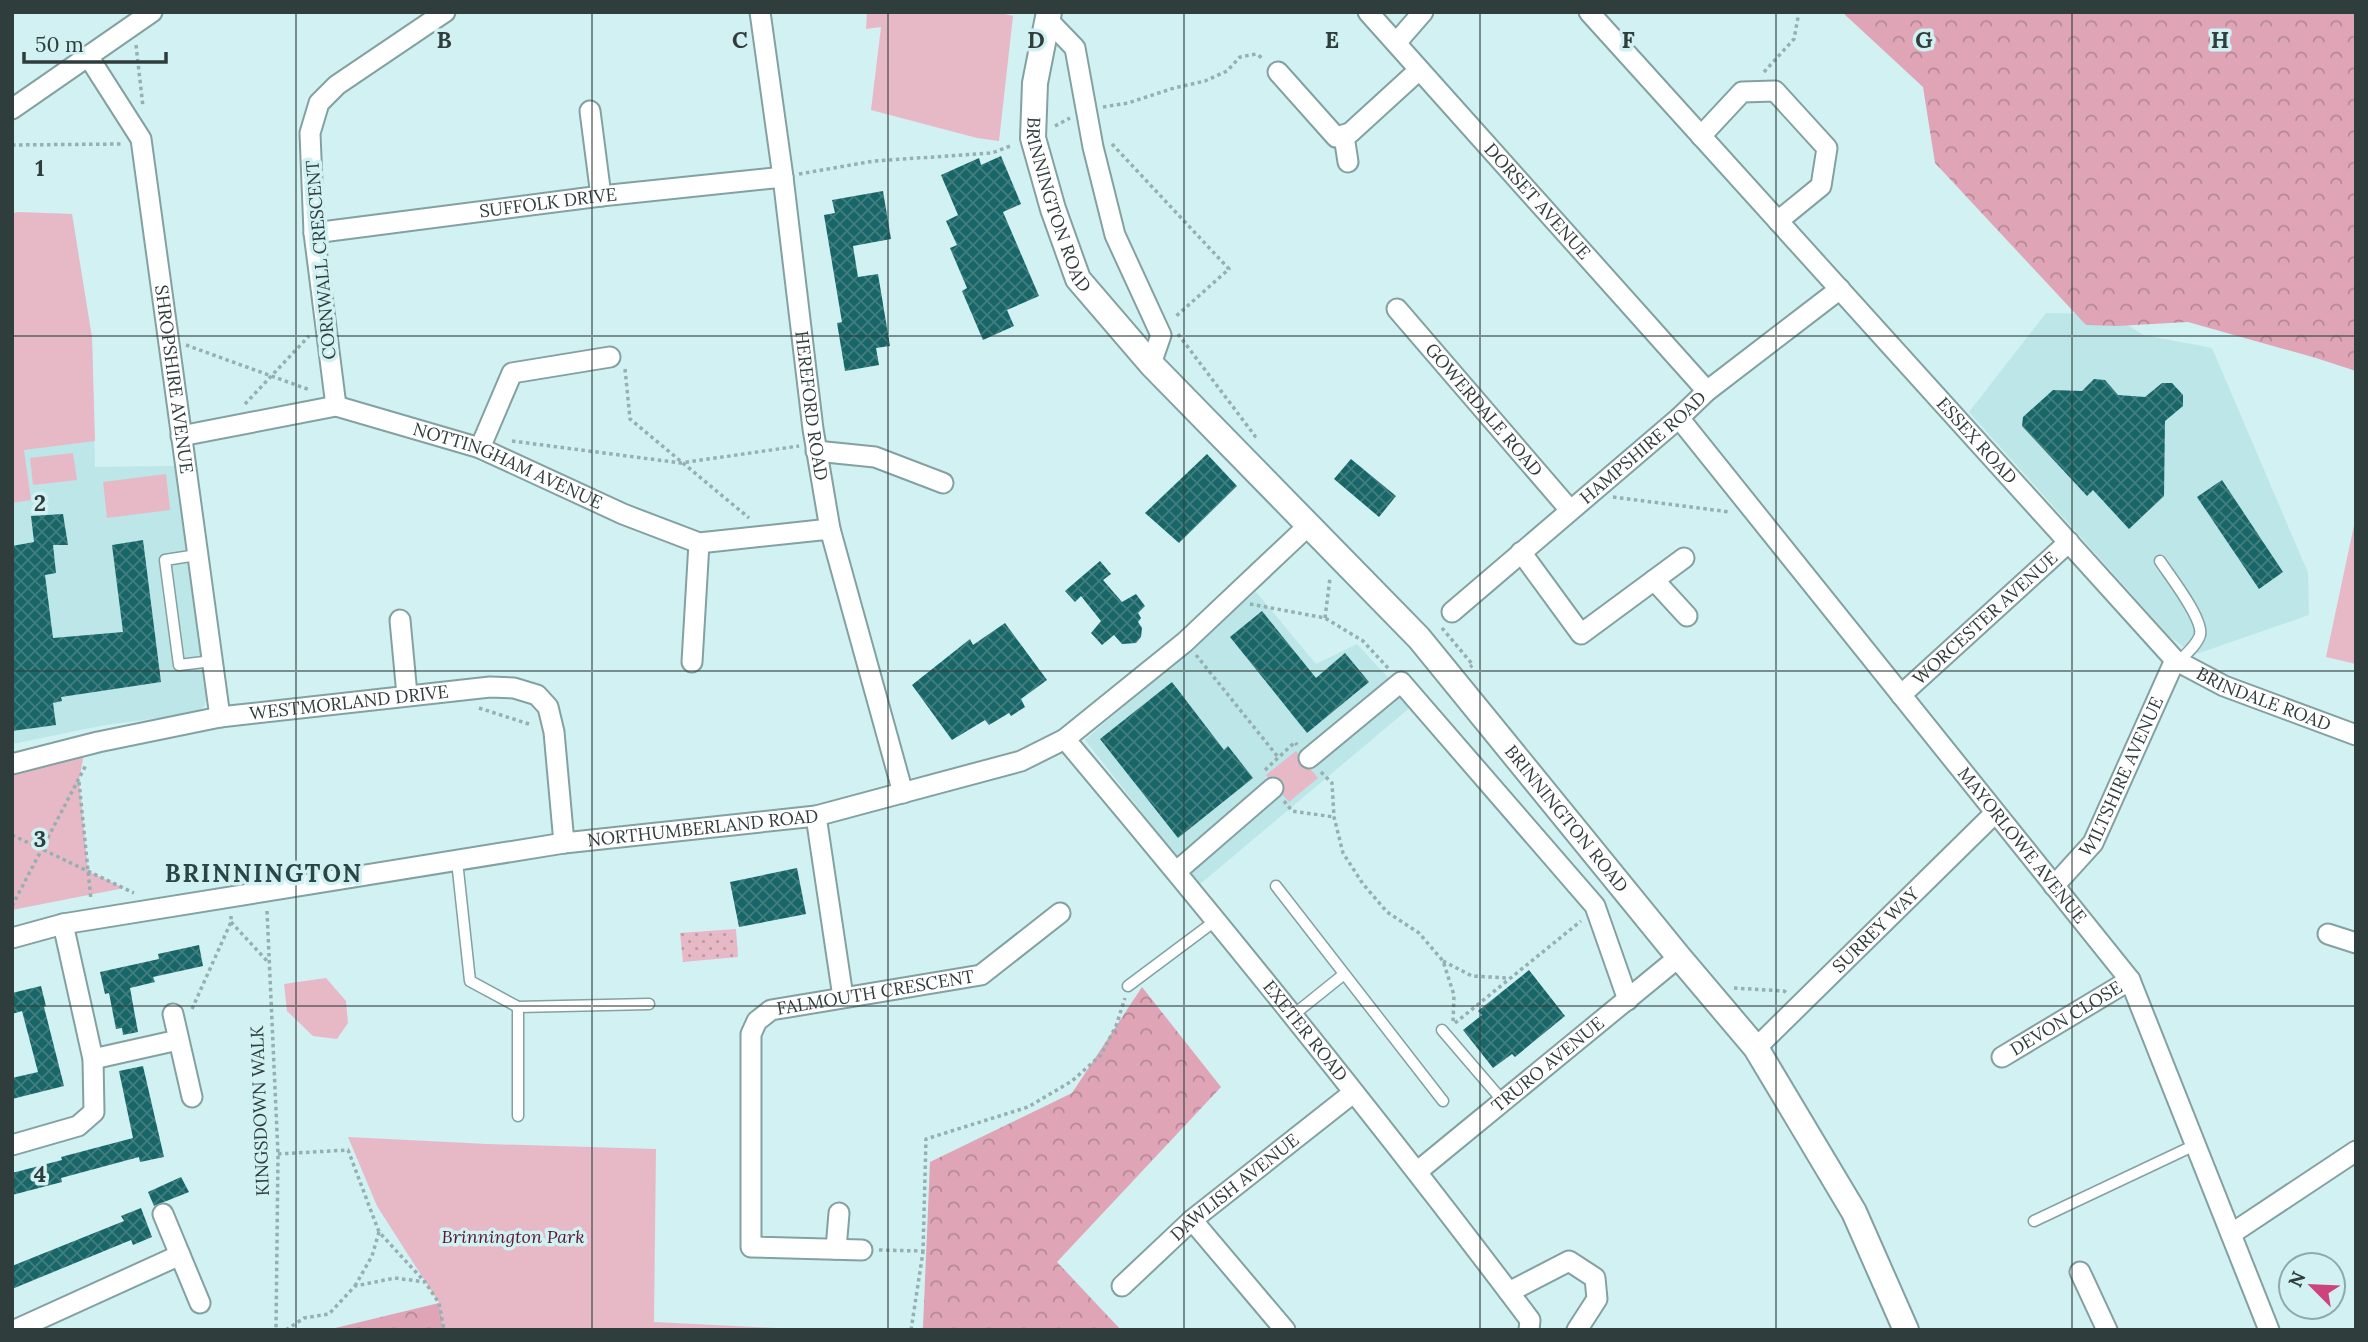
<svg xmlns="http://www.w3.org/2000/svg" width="2368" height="1342" viewBox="0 0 2368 1342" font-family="Lora,serif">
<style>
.built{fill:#bce6e7}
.green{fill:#e7b9c7}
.forest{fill:url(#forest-crowns)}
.garden{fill:url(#garden-dots)}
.building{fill:url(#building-cross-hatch)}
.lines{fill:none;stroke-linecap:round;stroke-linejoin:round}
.service-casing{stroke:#83a1a1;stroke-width:13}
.minor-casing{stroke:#83a1a1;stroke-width:23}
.tertiary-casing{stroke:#83a1a1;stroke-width:28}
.path{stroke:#96afb0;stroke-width:3.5;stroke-dasharray:3.5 3.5;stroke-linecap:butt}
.service{stroke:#fff;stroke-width:10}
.minor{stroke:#fff;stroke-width:19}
.tertiary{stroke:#fff;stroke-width:24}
.grid{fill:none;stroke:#303d3d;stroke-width:2;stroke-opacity:0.55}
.labels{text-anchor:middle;stroke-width:7;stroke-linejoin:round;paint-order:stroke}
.street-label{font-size:18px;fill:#303d3d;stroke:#d1f1f2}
.park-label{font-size:18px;font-style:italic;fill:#591632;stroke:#d1f1f2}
.district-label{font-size:24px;font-weight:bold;letter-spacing:2px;fill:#294546;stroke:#d1f1f2}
.grid-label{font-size:23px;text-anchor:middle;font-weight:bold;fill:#303d3d;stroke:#d1f1f2;stroke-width:7;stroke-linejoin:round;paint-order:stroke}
</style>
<defs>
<pattern id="forest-crowns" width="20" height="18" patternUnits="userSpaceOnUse" patternTransform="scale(1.75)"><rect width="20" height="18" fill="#dfa5b7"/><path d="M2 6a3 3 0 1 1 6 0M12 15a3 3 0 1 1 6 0" fill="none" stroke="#b58896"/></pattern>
<pattern id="garden-dots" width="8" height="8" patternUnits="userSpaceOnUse" patternTransform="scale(1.75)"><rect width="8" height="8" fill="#e7b9c7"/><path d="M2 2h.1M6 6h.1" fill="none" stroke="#bc98a3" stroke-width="1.8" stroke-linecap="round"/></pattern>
<pattern id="building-cross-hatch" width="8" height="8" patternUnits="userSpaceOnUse" patternTransform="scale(1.75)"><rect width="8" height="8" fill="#186668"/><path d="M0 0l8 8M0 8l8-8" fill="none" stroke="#427e7f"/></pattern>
</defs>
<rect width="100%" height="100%" fill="#d1f1f2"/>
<g class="built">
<polygon points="16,212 72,214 92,338 95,467 176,466 207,690 205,705 197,713 105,725 12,744 12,215"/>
<polygon points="2046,313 2105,314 2117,318 2143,335 2212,348 2308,573 2309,615 2199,653 2185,648 2170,637 1969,412"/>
<polygon points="1256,592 1316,664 1357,644 1413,705 1199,885 1085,740"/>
</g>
<g class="green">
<polygon points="867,12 997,12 1013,16 999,141 977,138 871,110 881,27 866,29"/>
<polygon points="16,212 72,214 92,338 95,441 24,450 31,500 12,503 12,215"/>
<polygon points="73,453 77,480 33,485 30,458"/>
<polygon points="166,474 170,510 107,518 103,482"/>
<polygon points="2356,516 2356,664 2326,657"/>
<polygon points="1296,751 1318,778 1289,802 1266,775"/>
<polygon points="84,754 79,780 88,871 124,888 12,910 12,772"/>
<polygon points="326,978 346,1001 348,1023 337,1039 313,1036 287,1011 284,984"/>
<polygon points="348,1137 487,1144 656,1149 654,1322 816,1330 443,1330 439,1303 377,1206"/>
</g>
<g class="forest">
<polygon points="1842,12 2356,12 2356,371 2316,358 2188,322 2117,326 2086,325 1935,163 1923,87"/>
<polygon points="1142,987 1221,1087 1057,1262 1121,1330 921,1330 923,1327 930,1162 1072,1093"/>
<polygon points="439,1303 443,1330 327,1330"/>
</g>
<polygon class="garden" points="736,929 738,957 683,962 680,933"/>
<g class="building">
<polygon points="1001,156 1021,204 1003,212 1039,296 1007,310 1014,326 983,340 962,291 967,288 950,248 957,245 946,221 958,215 941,175 979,158 981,165"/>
<polygon points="883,191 891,239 853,246 858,277 878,274 890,346 876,348 879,365 845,371 837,323 842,322 824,215 835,213 832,200"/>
<polygon points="2094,379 2105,380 2118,395 2145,397 2162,383 2172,383 2183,395 2183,406 2165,421 2164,496 2129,529 2093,490 2087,496 2022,426 2023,417 2053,390 2082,391"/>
<polygon points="1207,454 1237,486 1179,543 1145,513"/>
<polygon points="1351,459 1396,496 1379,517 1334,479"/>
<polygon points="2222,480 2283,572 2259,589 2197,497"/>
<polygon points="63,514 68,545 53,545 56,573 45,575 53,638 123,632 112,545 143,540 161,682 61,697 62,701 53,703 56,725 12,731 12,546 34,542 31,516"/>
<polygon points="1100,561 1111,574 1103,580 1122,602 1136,594 1145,606 1138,613 1141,618 1138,622 1142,628 1141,637 1136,643 1122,644 1114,635 1102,645 1091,633 1101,621 1081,596 1075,602 1065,591"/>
<polygon points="1262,611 1316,678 1345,653 1369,682 1307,733 1230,637"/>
<polygon points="1005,623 1047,680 1021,699 1025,707 1011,716 1009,713 989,725 985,720 952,740 912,685 970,639 973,645"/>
<polygon points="1172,682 1224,750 1228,746 1253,778 1178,838 1100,739"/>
<polygon points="797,868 806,914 739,927 730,882"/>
<polygon points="199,945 203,966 153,977 155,982 130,988 138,1032 123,1035 122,1028 116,1029 109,993 105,994 100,972 159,959 158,954"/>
<polygon points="1529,970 1565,1016 1515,1057 1512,1054 1493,1068 1463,1030 1482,1015 1478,1011"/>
<polygon points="41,986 46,1006 44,1007 64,1086 12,1099 12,1078 38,1072 22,1011 12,1014 12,993"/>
<polygon points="143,1066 164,1157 140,1162 139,1157 61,1178 62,1182 12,1195 12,1173 62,1160 61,1157 133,1138 119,1071"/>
<polygon points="181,1177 189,1192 154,1206 148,1192"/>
<polygon points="141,1208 152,1237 133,1245 131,1240 12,1289 12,1266 124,1221 121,1216"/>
</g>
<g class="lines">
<defs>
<g id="service">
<polyline points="197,555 165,560 179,665 212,661"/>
<path d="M 2160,561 C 2169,575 2204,619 2200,635 C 2197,645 2185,655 2178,662"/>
<polyline points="457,861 470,981 518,1007 518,1116"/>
<polyline points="1276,886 1443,1101"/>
<polyline points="1128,986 1215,921"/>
<polyline points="518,1007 649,1004"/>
<polyline points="1292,1016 1343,975"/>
<polyline points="1442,1030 1502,1100"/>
<polyline points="2034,1221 2195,1145"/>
</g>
<g id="minor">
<path id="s1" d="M 760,12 L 783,177 L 813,429 L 830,529 L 903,793"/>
<path id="s2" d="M 1368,12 L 1707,391"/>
<path id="s3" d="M 1589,12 L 2175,660 L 2224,686 L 2356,735"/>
<polyline points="1047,19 1075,48 1093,147 1115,235 1161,335 1151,364"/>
<polyline points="1396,43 1423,12"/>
<path id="s4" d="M 88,56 L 141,139 L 220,717"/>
<polyline points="1278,72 1336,137 1350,133 1419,70"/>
<polyline points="12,109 152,12"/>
<polyline points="590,111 601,196"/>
<polyline points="1344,136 1348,162"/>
<polyline points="1701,136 1742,92 1775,91 1827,148 1821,186 1778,221"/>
<path id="s5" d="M 314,233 L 601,196 L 783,177"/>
<path id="s6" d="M 1397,309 L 1570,510"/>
<polyline points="336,406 314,233 310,133 319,103 337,85 445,12"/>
<path id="s7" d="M 1679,418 L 2130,980 L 2269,1330"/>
<path id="s8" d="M 181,436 L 336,406 L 480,448 L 623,514 L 699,543 L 830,529"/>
<polyline points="480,448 512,373 610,357"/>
<polyline points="816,451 875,457 943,483"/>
<polyline points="1521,552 1581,634 1684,558"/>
<polyline points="1654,580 1687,616"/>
<path id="s9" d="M 1452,612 L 1679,418 L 1707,391 L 1840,289"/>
<polyline points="400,620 407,695"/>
<polyline points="692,662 699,543"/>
<path id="s10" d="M 1901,695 L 2069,542"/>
<path id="s11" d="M 1065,739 C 1225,929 1381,1122 1530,1320 L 1529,1330"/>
<polyline points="1309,758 1401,682 1595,906 1628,1000"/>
<path id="s12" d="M 12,764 L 98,742 L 220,717 L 490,687 L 514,688 L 537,695 L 548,707 L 554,732 L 564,843"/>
<polyline points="816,816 843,997"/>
<polyline points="1177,871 1273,788"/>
<path id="s13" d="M 2054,886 L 2093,843 L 2175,660"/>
<polyline points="2328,934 2356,943"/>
<path id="s14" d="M 12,938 L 63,924 L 564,843 L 816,816 L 1021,761 L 1065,739 L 1185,642 L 1309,525"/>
<polyline points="173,1014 192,1097"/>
<path id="s15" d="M 1756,1048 L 1995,813"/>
<path id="s16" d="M 2002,1057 L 2130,980"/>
<polyline points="93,1059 178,1040"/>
<polyline points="12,1145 78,1126 94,1112 93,1059 63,924"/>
<path id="s17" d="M 1418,1171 L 1679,957"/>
<polyline points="1192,1220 1285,1330"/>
<polyline points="2231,1234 2356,1151"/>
<polyline points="836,1249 839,1213"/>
<path id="s18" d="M 862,1250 L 751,1247 L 751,1034 L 757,1021 L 771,1010 L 981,975 L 1060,913"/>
<polyline points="180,1255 200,1303"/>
<polyline points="2080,1272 2107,1330"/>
<path id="s19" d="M 1122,1286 L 1192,1220 L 1353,1093"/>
<polyline points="1509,1292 1569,1261 1595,1278 1597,1299 1577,1330"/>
<polyline points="15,1330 180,1255 163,1214"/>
</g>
<g id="tertiary">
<path id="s20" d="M 1049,12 L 1035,83 L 1033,138 L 1053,209 L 1078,279 L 1151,364 L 1419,638 L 1679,957 L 1756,1048 L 1854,1212 L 1906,1330"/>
</g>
</defs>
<use href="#service" class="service-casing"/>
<use href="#minor" class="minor-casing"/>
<use href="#tertiary" class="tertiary-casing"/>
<g class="path">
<polyline points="136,45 143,107"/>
<polyline points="1764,72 1794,39 1799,12"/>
<polyline points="1103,107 1128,103 1174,88 1205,81 1227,71 1240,57 1256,54 1264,59"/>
<polyline points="1055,126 1070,118"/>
<polyline points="1112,144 1229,269 1174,318"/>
<polyline points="12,145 122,144"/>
<polyline points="799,174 874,161 992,153 1013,145"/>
<polyline points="1178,334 1255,436 1253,438"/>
<polyline points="186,345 310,390"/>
<polyline points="625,369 630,419 749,518"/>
<polyline points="245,404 309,336"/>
<polyline points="512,441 681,463 799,446"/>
<polyline points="1613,497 1730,512"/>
<polyline points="1250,604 1325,618 1363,641 1388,668"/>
<polyline points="1325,618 1330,578"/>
<polyline points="1442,628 1473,665 1470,667"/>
<polyline points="1196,655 1278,757"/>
<polyline points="479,708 532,725"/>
<polyline points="1265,770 1295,742 1297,745"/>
<polyline points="1321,772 1332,783 1334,817 1343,853 1363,884 1387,912 1419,933 1443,961 1454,995 1453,1023"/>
<polyline points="79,782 91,900"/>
<polyline points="1284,801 1292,811 1334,817"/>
<polyline points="12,835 134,893"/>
<polyline points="12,906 86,765"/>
<polyline points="267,911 278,1154 276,1330"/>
<polyline points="231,922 269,963"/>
<polyline points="1443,961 1472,976 1508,978"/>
<polyline points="1734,988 1784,991 1788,994"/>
<polyline points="192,1009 231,922 231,916"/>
<polyline points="1455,1023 1581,921"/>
<polyline points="278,1154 348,1150 379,1232 425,1282"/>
<polyline points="879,1250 923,1251 926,1139 1028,1107 1072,1081 1101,1055 1116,1026 1125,998"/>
<polyline points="355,1286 372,1256 379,1232"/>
<polyline points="286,1330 304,1318 329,1314 355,1286 395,1278 425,1282 439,1303 444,1330"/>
<polyline points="911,1330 923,1252"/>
</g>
<use href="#service" class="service"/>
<use href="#minor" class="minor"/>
<use href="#tertiary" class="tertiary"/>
</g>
<path class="grid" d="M 296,12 L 296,1330M 592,12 L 592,1330M 888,12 L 888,1330M 1184,12 L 1184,1330M 1480,12 L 1480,1330M 1776,12 L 1776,1330M 2072,12 L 2072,1330M 12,336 L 2356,336M 12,671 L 2356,671M 12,1006 L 2356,1006"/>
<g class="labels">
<g class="street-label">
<text dy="6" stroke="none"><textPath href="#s20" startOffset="198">BRINNINGTON ROAD</textPath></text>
<text dy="6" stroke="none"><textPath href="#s2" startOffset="254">DORSET AVENUE</textPath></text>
<text dy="6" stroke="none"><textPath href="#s5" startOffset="236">SUFFOLK DRIVE</textPath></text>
<text transform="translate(321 260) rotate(-95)" y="6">CORNWALL CRESCENT</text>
<text dy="6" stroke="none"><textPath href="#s4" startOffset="341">SHROPSHIRE AVENUE</textPath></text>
<text dy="6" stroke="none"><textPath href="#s1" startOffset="397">HEREFORD ROAD</textPath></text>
<text dy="6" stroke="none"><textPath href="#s6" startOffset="133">GOWERDALE ROAD</textPath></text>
<text dy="6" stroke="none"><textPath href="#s3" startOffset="578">ESSEX ROAD</textPath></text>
<text dy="6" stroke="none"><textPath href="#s9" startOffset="252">HAMPSHIRE ROAD</textPath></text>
<text dy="6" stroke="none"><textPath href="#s8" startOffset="340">NOTTINGHAM AVENUE</textPath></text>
<text dy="6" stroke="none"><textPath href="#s10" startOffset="114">WORCESTER AVENUE</textPath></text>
<text dy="6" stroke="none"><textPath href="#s3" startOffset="971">BRINDALE ROAD</textPath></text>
<text dy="6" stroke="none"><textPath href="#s12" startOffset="343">WESTMORLAND DRIVE</textPath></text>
<text dy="6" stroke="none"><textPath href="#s13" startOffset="130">WILTSHIRE AVENUE</textPath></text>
<text dy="6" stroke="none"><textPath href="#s20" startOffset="1004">BRINNINGTON ROAD</textPath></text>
<text dy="6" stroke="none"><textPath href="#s14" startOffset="700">NORTHUMBERLAND ROAD</textPath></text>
<text dy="6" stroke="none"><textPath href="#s7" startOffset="548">MAYORLOWE AVENUE</textPath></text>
<text dy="6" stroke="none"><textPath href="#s15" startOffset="168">SURREY WAY</textPath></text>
<text dy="6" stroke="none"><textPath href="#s18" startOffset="462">FALMOUTH CRESCENT</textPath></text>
<text dy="6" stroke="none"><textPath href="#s16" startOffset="75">DEVON CLOSE</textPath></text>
<text dy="6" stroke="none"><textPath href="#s11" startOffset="378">EXETER ROAD</textPath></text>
<text dy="6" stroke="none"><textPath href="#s17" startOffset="168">TRURO AVENUE</textPath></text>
<text transform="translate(260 1111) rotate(-92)" y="6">KINGSDOWN WALK</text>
<text dy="6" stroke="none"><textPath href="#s19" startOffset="150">DAWLISH AVENUE</textPath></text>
</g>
<g class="park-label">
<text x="513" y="1243">Brinnington Park</text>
</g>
<g class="district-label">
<text x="264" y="882">BRINNINGTON</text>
</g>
</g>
<g class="grid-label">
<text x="444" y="48">B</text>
<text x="740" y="48">C</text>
<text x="1036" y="48">D</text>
<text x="1332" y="48">E</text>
<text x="1628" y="48">F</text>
<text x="1924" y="48">G</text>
<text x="2220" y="48">H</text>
<text x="40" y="176">1</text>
<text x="40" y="511">2</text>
<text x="40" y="847">3</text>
<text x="40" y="1182">4</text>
</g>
<rect width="2368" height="1342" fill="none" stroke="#303d3d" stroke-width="28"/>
<g transform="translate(2312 1286) rotate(294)"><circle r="33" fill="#d1f1f2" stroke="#91a9aa" stroke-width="2"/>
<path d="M0-5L12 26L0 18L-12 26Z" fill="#cd447c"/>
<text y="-10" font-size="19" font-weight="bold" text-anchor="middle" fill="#303d3d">N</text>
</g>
<path d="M24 52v10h142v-10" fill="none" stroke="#303d3d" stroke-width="3.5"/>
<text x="35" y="52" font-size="21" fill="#303d3d" stroke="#d1f1f2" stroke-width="5" paint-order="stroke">50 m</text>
</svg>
